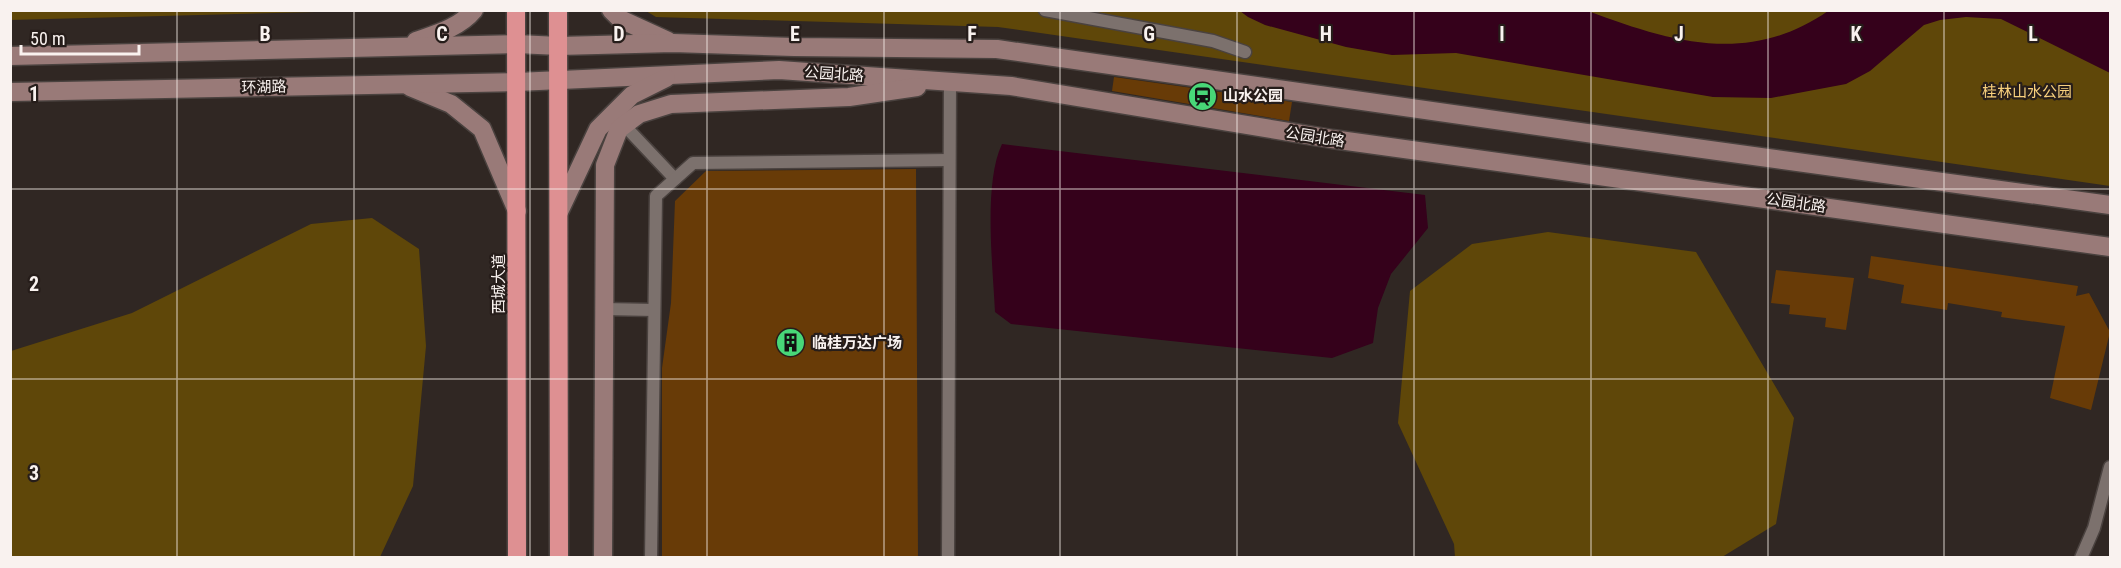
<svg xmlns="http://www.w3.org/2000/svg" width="2121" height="568" viewBox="0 0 2121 568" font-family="'Roboto Condensed','Noto Sans SC',sans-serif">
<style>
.green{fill:#5f4709}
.water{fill:#35011b}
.building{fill:#683b07}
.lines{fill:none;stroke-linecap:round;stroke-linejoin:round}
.street-casing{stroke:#4a423f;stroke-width:15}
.secondary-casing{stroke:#4a423f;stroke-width:21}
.highway-casing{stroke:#4a423f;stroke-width:21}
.street{stroke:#7c716d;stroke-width:12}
.secondary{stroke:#997a78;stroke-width:18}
.highway{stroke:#de9092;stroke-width:18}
.grid{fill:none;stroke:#f9f2ef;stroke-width:1.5;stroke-opacity:0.55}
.labels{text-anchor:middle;stroke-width:4.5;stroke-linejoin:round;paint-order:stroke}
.street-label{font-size:15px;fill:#f9f2ef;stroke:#261d1a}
.park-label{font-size:15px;fill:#f8d07d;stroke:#261d1a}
.poi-label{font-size:15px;font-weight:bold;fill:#f9f2ef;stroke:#261d1a;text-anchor:start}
.grid-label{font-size:20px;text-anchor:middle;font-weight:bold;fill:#f9f2ef;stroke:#261d1a;stroke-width:4.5;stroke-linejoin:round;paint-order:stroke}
</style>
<rect width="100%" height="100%" fill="#302723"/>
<g class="green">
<polygon points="316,10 316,12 10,20 11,10"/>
<polygon points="646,11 2110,11 2110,186 998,27 656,17"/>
<polygon points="372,218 419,249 426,346 413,486 380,557 11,557 11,351 132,313 311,224"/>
<polygon points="1548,232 1696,252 1794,418 1776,524 1722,557 1455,557 1454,544 1398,423 1410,291 1472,244"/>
</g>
<g class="water">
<path d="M 1240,11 L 1588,11 C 1671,42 1749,66 1828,11 L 2110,11 L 2110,73 L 2001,19 L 1966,17 L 1940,20 L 1924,25 L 1870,71 L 1846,84 L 1771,98 L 1713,97 L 1456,53 L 1392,55 L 1346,47 L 1265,25 L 1248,17 Z"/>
<path d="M 1002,144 L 1425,195 L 1428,228 L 1391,274 L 1378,308 L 1373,343 L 1332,358 L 1011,324 L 995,312 C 993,267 983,184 1002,144 Z"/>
</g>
<g class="building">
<polygon points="1114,77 1292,102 1289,121 1112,91"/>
<polygon points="916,169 918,558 662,558 662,368 671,303 675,201 706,171"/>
<polygon points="1871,256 2078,286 2076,296 2089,293 2110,332 2091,410 2050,398 2065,326 2001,317 2002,312 1948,303 1947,310 1901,303 1904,285 1868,278"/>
<polygon points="1776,270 1854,278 1846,330 1825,327 1826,318 1789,314 1790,305 1771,303"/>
</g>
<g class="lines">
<defs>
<g id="street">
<polyline points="1045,10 1213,41 1245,52"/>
<polyline points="624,125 675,179"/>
<polyline points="604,309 654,310"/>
<polyline points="651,558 656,196 693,163 949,160"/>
<polyline points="948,558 950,83"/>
<polyline points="2081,558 2094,528 2110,467"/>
</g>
<g id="secondary">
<polyline points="611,10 620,19 668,41"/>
<path d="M 416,41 C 436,34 459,28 474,10"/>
<polyline points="10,56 517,44 559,46 673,43 794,47 997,49 1601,135 2110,205"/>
<polyline points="410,87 451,104 482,129 517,211"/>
<polyline points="10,92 517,82 779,70 1011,86 1332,139 2110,247"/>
<polyline points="559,212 598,129 632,95 666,78"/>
<polyline points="603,558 605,165 619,129 639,114 671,104 849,97 917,87"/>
</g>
<g id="highway">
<polyline points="516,10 517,558"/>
<polyline points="558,10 559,558"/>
</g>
</defs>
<use href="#street" class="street-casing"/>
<use href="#secondary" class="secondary-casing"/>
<use href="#highway" class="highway-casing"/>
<use href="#street" class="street"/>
<use href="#secondary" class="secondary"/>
<use href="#highway" class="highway"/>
</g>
<path class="grid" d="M 177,10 L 177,558M 354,10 L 354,558M 530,10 L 530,558M 707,10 L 707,558M 884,10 L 884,558M 1060,10 L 1060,558M 1237,10 L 1237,558M 1414,10 L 1414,558M 1591,10 L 1591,558M 1768,10 L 1768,558M 1944,10 L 1944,558M 10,189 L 2110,189M 10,379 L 2110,379"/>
<defs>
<symbol id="station-disc" viewBox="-11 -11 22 22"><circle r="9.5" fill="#48d778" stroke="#261d1a"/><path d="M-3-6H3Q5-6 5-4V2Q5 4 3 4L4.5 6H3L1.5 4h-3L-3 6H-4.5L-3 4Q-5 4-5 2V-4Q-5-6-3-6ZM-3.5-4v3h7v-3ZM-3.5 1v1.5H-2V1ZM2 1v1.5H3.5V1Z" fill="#111"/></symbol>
<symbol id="building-disc" viewBox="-11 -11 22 22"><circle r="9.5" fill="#48d778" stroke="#261d1a"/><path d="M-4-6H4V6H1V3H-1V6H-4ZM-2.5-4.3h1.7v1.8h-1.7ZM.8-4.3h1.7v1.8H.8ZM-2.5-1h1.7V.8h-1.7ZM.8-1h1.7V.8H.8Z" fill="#111"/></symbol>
</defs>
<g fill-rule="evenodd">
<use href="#station-disc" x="1186" y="80" width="33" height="33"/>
<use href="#building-disc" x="774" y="326" width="33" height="33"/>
</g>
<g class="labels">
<g class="street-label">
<text transform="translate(834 74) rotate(4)" y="5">公园北路</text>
<text transform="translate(264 87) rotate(-1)" y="5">环湖路</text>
<text transform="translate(1315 137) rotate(9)" y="5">公园北路</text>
<text transform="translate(1796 203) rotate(8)" y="5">公园北路</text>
<text transform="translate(499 284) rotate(-90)" y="5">西城大道</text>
</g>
<g class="park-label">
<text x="2027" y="97">桂林山水公园</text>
</g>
<g class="poi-label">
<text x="1223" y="101">山水公园</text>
<text x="812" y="348">临桂万达广场</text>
</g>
</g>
<g class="grid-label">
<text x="265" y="41">B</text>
<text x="442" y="41">C</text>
<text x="619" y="41">D</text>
<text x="795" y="41">E</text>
<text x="972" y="41">F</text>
<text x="1149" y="41">G</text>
<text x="1326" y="41">H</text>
<text x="1502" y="41">I</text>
<text x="1679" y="41">J</text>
<text x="1856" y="41">K</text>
<text x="2033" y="41">L</text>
<text x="34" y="101">1</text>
<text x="34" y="291">2</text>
<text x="34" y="480">3</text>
</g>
<rect width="2121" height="568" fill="none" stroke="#f9f2ef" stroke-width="24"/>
<path d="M21 45v9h118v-9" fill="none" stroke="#f9f2ef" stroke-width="3"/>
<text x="30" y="45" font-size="18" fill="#f9f2ef" stroke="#261d1a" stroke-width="4.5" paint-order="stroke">50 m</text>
</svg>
